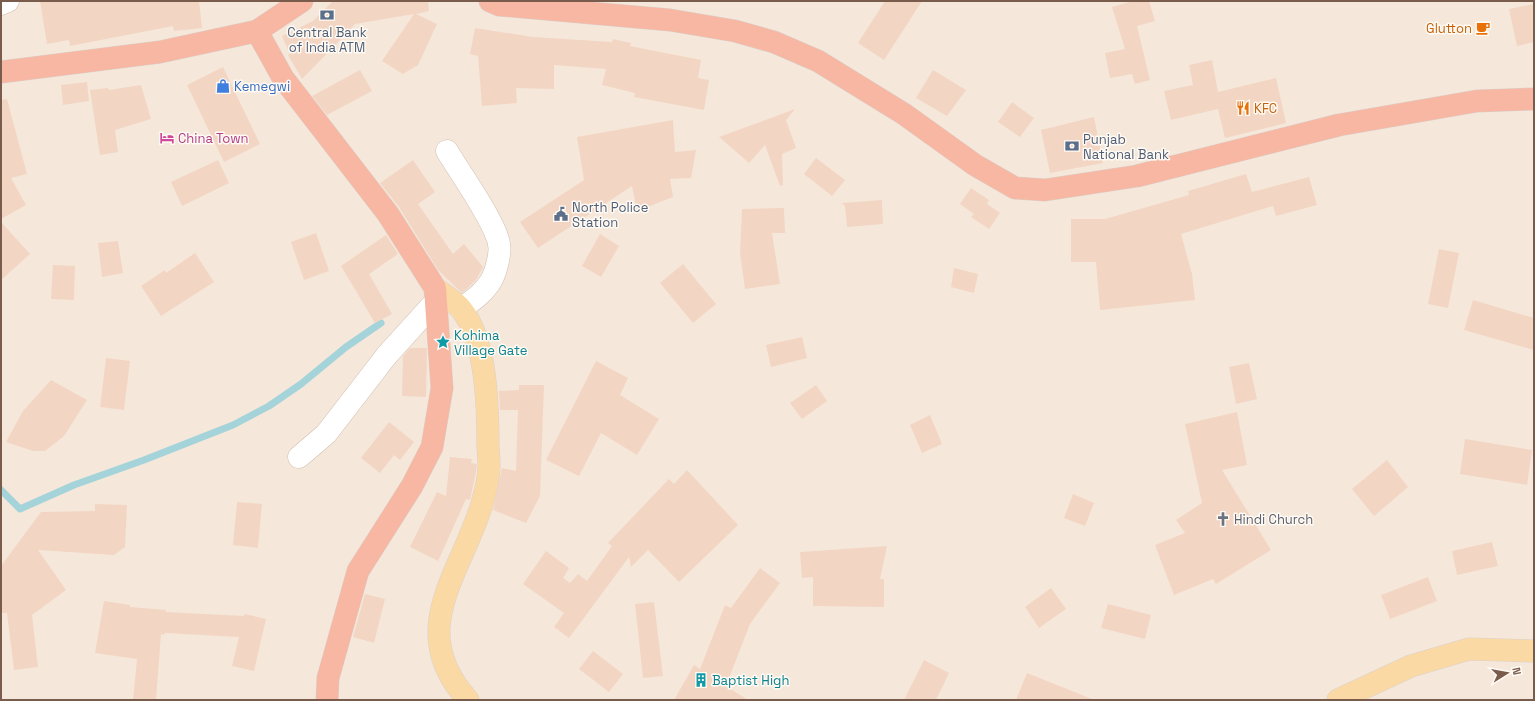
<svg xmlns="http://www.w3.org/2000/svg" width="1535" height="701" viewBox="0 0 1535 701" font-family="'Space Grotesk',sans-serif">
<style>
.residential{fill:#f5e8da}
.lines{fill:none;stroke-linecap:round;stroke-linejoin:round}
.stream{stroke:#a5d3da;stroke-width:7}
.building{fill:#f3d5c3}
.minor-casing{stroke:#d1beb0;stroke-width:23}
.major-casing{stroke:#dad1cd;stroke-width:23}
.highway-casing{stroke:#dad1cd;stroke-width:23}
.minor{stroke:#fff;stroke-width:22}
.major{stroke:#fbd9a5;stroke-width:22}
.highway{stroke:#f7b7a3;stroke-width:22}
.labels{text-anchor:middle;stroke-width:3;stroke-linejoin:round;paint-order:stroke}
.food-label{font-size:13px;fill:#c56008;stroke:#fffaf3;text-anchor:end}
.service-label{font-size:13px;fill:#4e5e75;stroke:#fffaf3;text-anchor:start}
.shop-label{font-size:13px;fill:#366cbe;stroke:#fffaf3;text-anchor:start}
.hotel-label{font-size:13px;fill:#b23c85;stroke:#fffaf3;text-anchor:start}
.culture-label{font-size:13px;fill:#0d838f;stroke:#fffaf3;text-anchor:start}
.worship-label{font-size:13px;fill:#5b616d;stroke:#fffaf3;text-anchor:start}
</style>
<rect width="100%" height="100%" fill="#fdf6ec"/>
<rect class="residential" x="1" y="1" width="1533" height="699"/>
<g class="lines">
<polyline class="stream" points="1,490 20,509 74,485 144,460 233,425 269,406 301,384 346,347 381,323"/>
</g>
<g class="building">
<polygon points="40,1 199,1 202,28 174,31 173,26 70,46 69,40 47,44"/>
<polygon points="333,1 428,1 429,11 416,14 437,24 418,65 403,74 382,61 414,14 355,24 344,36 340,34 342,38 302,79 288,55 290,54 282,36 313,21"/>
<polygon points="885,1 922,1 884,60 858,43"/>
<polygon points="1133,1 1149,1 1155,21 1137,26 1150,80 1135,84 1132,74 1110,78 1105,53 1125,49 1112,7"/>
<polygon points="1534,4 1534,42 1517,46 1509,9"/>
<polygon points="475,28 533,37 612,42 613,39 631,43 630,46 701,60 698,78 709,80 704,110 634,97 635,93 602,85 606,69 554,65 554,89 516,88 517,103 482,106 478,56 470,54"/>
<polygon points="1212,60 1218,92 1276,78 1286,123 1225,138 1218,109 1171,120 1164,91 1193,85 1189,65"/>
<polygon points="223,67 260,144 224,162 187,85"/>
<polygon points="360,70 372,91 327,115 312,96"/>
<polygon points="933,70 966,90 947,116 916,98"/>
<polygon points="87,82 89,101 63,105 61,85"/>
<polygon points="141,85 151,119 115,130 118,152 100,155 90,90 108,88 109,90"/>
<polygon points="7,99 27,174 11,178 26,205 1,219 1,100"/>
<polygon points="1012,102 1034,118 1020,137 998,122"/>
<polygon points="795,109 786,120 796,148 782,154 783,185 780,186 765,145 749,163 719,137"/>
<polygon points="1094,117 1103,163 1050,173 1041,130"/>
<polygon points="673,120 675,152 696,150 691,178 670,179 673,197 637,211 632,186 538,248 520,222 584,180 577,137"/>
<polygon points="816,158 845,180 832,196 804,174"/>
<polygon points="218,160 229,183 182,206 171,182"/>
<polygon points="413,160 435,192 418,204 453,254 464,244 483,267 476,280 462,293 438,270 399,207 380,183"/>
<polygon points="1246,174 1252,192 1309,177 1317,205 1276,216 1273,206 1181,234 1192,274 1195,300 1100,310 1096,262 1071,262 1071,219 1105,219 1189,195 1188,191"/>
<polygon points="971,188 989,200 987,204 1000,213 989,229 971,217 974,214 960,204"/>
<polygon points="882,200 883,224 847,227 845,206 842,203"/>
<polygon points="784,208 785,233 772,233 780,284 745,289 740,253 742,209"/>
<polygon points="1,222 30,254 1,280"/>
<polygon points="316,233 329,271 304,280 291,242"/>
<polygon points="600,234 619,246 601,277 582,266"/>
<polygon points="386,235 398,254 369,274 392,314 375,323 341,266"/>
<polygon points="118,241 123,273 102,277 98,243"/>
<polygon points="1439,249 1459,253 1448,308 1428,304"/>
<polygon points="195,253 214,282 161,316 141,286 165,270 166,273"/>
<polygon points="683,264 716,304 693,323 660,283"/>
<polygon points="53,265 75,266 74,300 51,299"/>
<polygon points="954,268 978,274 974,293 951,287"/>
<polygon points="1473,300 1534,318 1534,350 1464,330"/>
<polygon points="802,337 807,358 771,367 766,345"/>
<polygon points="410,348 427,348 426,397 402,396 403,356"/>
<polygon points="106,358 130,361 124,410 100,407"/>
<polygon points="596,361 628,378 620,395 659,419 637,455 601,433 579,476 546,460"/>
<polygon points="1249,363 1257,399 1236,404 1229,367"/>
<polygon points="51,380 87,400 64,436 45,451 33,451 6,442 23,411"/>
<polygon points="519,385 544,385 540,496 526,523 493,510 502,468 516,471 518,410 500,410 499,391 519,390"/>
<polygon points="816,385 827,401 802,419 790,403"/>
<polygon points="1237,412 1247,465 1222,470 1271,550 1216,584 1213,579 1174,595 1155,545 1185,533 1176,520 1202,503 1185,424"/>
<polygon points="930,415 942,444 922,453 910,425"/>
<polygon points="389,422 414,442 400,460 394,455 380,473 361,458"/>
<polygon points="1465,439 1532,450 1527,485 1460,474"/>
<polygon points="450,457 472,459 471,463 477,464 476,472 470,500 466,499 438,561 410,547 437,492 446,496"/>
<polygon points="1387,460 1408,487 1374,516 1352,489"/>
<polygon points="687,470 738,525 679,582 648,550 631,567 629,557 569,638 554,627 564,613 523,584 546,551 569,568 563,578 570,583 578,574 587,581 612,546 608,543 669,479 674,484"/>
<polygon points="1073,494 1094,503 1085,526 1064,518"/>
<polygon points="237,502 262,504 258,548 233,545"/>
<polygon points="95,504 127,505 125,547 114,555 38,550 66,590 32,615 38,667 14,670 7,613 1,613 1,566 41,512 95,511"/>
<polygon points="1492,542 1498,566 1457,575 1452,551"/>
<polygon points="887,546 880,579 884,579 884,607 813,606 813,577 802,578 800,552"/>
<polygon points="760,568 780,583 750,624 726,686 748,700 674,700 694,665 700,669 725,605 731,608"/>
<polygon points="1428,577 1437,601 1390,619 1381,595"/>
<polygon points="1051,588 1066,609 1039,628 1025,607"/>
<polygon points="365,594 385,599 374,643 353,637"/>
<polygon points="104,601 130,605 130,607 166,610 166,612 244,616 245,614 266,619 254,671 232,666 239,637 165,633 164,635 161,634 156,700 133,700 137,659 95,653"/>
<polygon points="654,602 663,676 643,678 635,604"/>
<polygon points="1108,604 1151,615 1145,639 1101,628"/>
<polygon points="593,651 623,674 609,692 579,669"/>
<polygon points="924,660 949,673 936,700 904,700"/>
<polygon points="1027,673 1092,699 1092,700 1016,700"/>
</g>
<g class="lines">
<defs>
<g id="minor">
<polyline points="1,4 8,1"/>
<path d="M 447,151 C 459,171 496,223 499,244 C 501,253 496,271 492,279 C 485,292 472,301 461,309"/>
<polyline points="299,457 326,434 387,355 436,301"/>
</g>
<g id="major">
<path d="M 435,288 C 444,295 455,301 461,309 C 487,340 488,408 488,447 C 489,457 490,468 488,477 C 487,487 484,497 481,507 C 459,576 406,632 468,700"/>
<polyline points="1338,700 1411,666 1469,649 1534,651"/>
</g>
<g id="highway">
<polyline points="490,1 499,5 670,20 735,31 774,42 818,61 904,114 975,165 1015,188 1045,190 1137,176 1339,125 1477,101 1534,99"/>
<polyline points="257,31 283,78 388,214 435,288 442,388 432,447 412,486 358,571 328,678 327,700"/>
<polyline points="1,72 160,52 257,31 302,1"/>
</g>
</defs>
<use href="#minor" class="minor-casing"/>
<use href="#major" class="major-casing"/>
<use href="#highway" class="highway-casing"/>
<use href="#minor" class="minor"/>
<use href="#major" class="major"/>
<use href="#highway" class="highway"/>
</g>
<defs>
<symbol id="bank-bare" viewBox="-9 -9 18 18"><path d="M-6-4H6V4H-6ZM0-2.3a2.3 2.3 0 1 0 0 4.6a2.3 2.3 0 1 0 0-4.6Z" fill="#5c6f8a" stroke="#fffaf3" stroke-width="2.5" paint-order="stroke"/></symbol>
<symbol id="cafe-bare" viewBox="-9 -9 18 18"><path d="M-5.5-4.5H6V0H3Q3 3.5 0 3.5H-2.5Q-5.5 3.5-5.5 0ZM3-3.2v2h1.7v-2ZM-6 4.5H4V6H-6Z" fill="#e8710a" stroke="#fffaf3" stroke-width="2.5" paint-order="stroke"/></symbol>
<symbol id="shop-bare" viewBox="-9 -9 18 18"><path d="M-5-2.5h2.3a2.7 3.5 0 0 1 5.4 0H5L5.5 6h-11ZM-1.5-2.5h3a1.5 2.3 0 0 0-3 0Z" fill="#3f7fe0" stroke="#fffaf3" stroke-width="2.5" paint-order="stroke"/></symbol>
<symbol id="restaurant-bare" viewBox="-9 -9 18 18"><path d="M-5-6h1v4h1v-4h1v4h1v-4h1v5L-1.5 .5V6h-2V.5L-5-1ZM5-6V6H3V1.5H1.5Q1.5-4 5-6Z" fill="#e8710a" stroke="#fffaf3" stroke-width="2.5" paint-order="stroke"/></symbol>
<symbol id="hotel-bare" viewBox="-9 -9 18 18"><path d="M-6-4.5h1.5V1H6V5H4.5V3h-9V5H-6ZM-4 0a1.8 1.8 0 1 1 3.6 0ZM.5 0V-2.5h3Q6-2.5 6 0Z" fill="#d1479c" stroke="#fffaf3" stroke-width="2.5" paint-order="stroke"/></symbol>
<symbol id="civic-bare" viewBox="-9 -9 18 18"><path d="M-.6-6.5H3V-4.5H.6V-3L4-1V1h2V6H-6V1h2V-1L-.6-3ZM-1.2 2.5V6h2.4V2.5Z" fill="#5c6f8a" stroke="#fffaf3" stroke-width="2.5" paint-order="stroke"/></symbol>
<symbol id="sight-bare" viewBox="-9 -9 18 18"><path d="M0-6L1.8-2.2L6-1.7L2.9 1.2L3.7 5.4L0 3.3L-3.7 5.4L-2.9 1.2L-6-1.7L-1.8-2.2Z" fill="#0f9aa8" stroke="#fffaf3" stroke-width="2.5" paint-order="stroke"/></symbol>
<symbol id="church-bare" viewBox="-9 -9 18 18"><path d="M-1.2-6h2.4v3.5h3.3v2.4h-3.3V6h-2.4V-.1h-3.3v-2.4h3.3Z" fill="#6b7280" stroke="#fffaf3" stroke-width="2.5" paint-order="stroke"/></symbol>
<symbol id="building-bare" viewBox="-9 -9 18 18"><path d="M-4-6H4V6H1V3H-1V6H-4ZM-2.5-4.3h1.7v1.8h-1.7ZM.8-4.3h1.7v1.8H.8ZM-2.5-1h1.7V.8h-1.7ZM.8-1h1.7V.8H.8Z" fill="#0f9aa8" stroke="#fffaf3" stroke-width="2.5" paint-order="stroke"/></symbol>
</defs>
<g fill-rule="evenodd">
<use href="#bank-bare" x="317" y="5" width="20" height="20"/>
<use href="#cafe-bare" x="1473" y="18" width="20" height="20"/>
<use href="#shop-bare" x="213" y="76" width="20" height="20"/>
<use href="#restaurant-bare" x="1233" y="98" width="20" height="20"/>
<use href="#hotel-bare" x="157" y="128" width="20" height="20"/>
<use href="#bank-bare" x="1062" y="136" width="20" height="20"/>
<use href="#civic-bare" x="551" y="204" width="20" height="20"/>
<use href="#sight-bare" x="433" y="332" width="20" height="20"/>
<use href="#church-bare" x="1213" y="509" width="20" height="20"/>
<use href="#building-bare" x="691" y="670" width="20" height="20"/>
</g>
<g class="labels">
<g class="food-label">
<text x="1472" y="33">Glutton</text>
<text x="1254" y="113" text-anchor="start">KFC</text>
</g>
<g class="service-label">
<text x="327" y="37" text-anchor="middle">Central Bank<tspan x="327" dy="15">of India ATM</tspan></text>
<text x="1083" y="144">Punjab<tspan x="1083" dy="15">National Bank</tspan></text>
<text x="572" y="212">North Police<tspan x="572" dy="15">Station</tspan></text>
</g>
<g class="shop-label">
<text x="234" y="91">Kemegwi</text>
</g>
<g class="hotel-label">
<text x="178" y="143">China Town</text>
</g>
<g class="culture-label">
<text x="454" y="340">Kohima<tspan x="454" dy="15">Village Gate</tspan></text>
<text x="712" y="685">Baptist High</text>
</g>
<g class="worship-label">
<text x="1234" y="524">Hindi Church</text>
</g>
</g>
<rect width="1535" height="701" fill="none" stroke="#7a5c4d" stroke-width="4"/>
<g transform="translate(1507 673) rotate(79)" stroke="#fffaf3" stroke-width="3" paint-order="stroke">
<path d="M0-3L7 15L0 10L-7 15Z" fill="#7a5c4d"/>
<text y="-6" font-size="11" font-weight="bold" text-anchor="middle" fill="#7a5c4d">N</text>
</g>
</svg>
